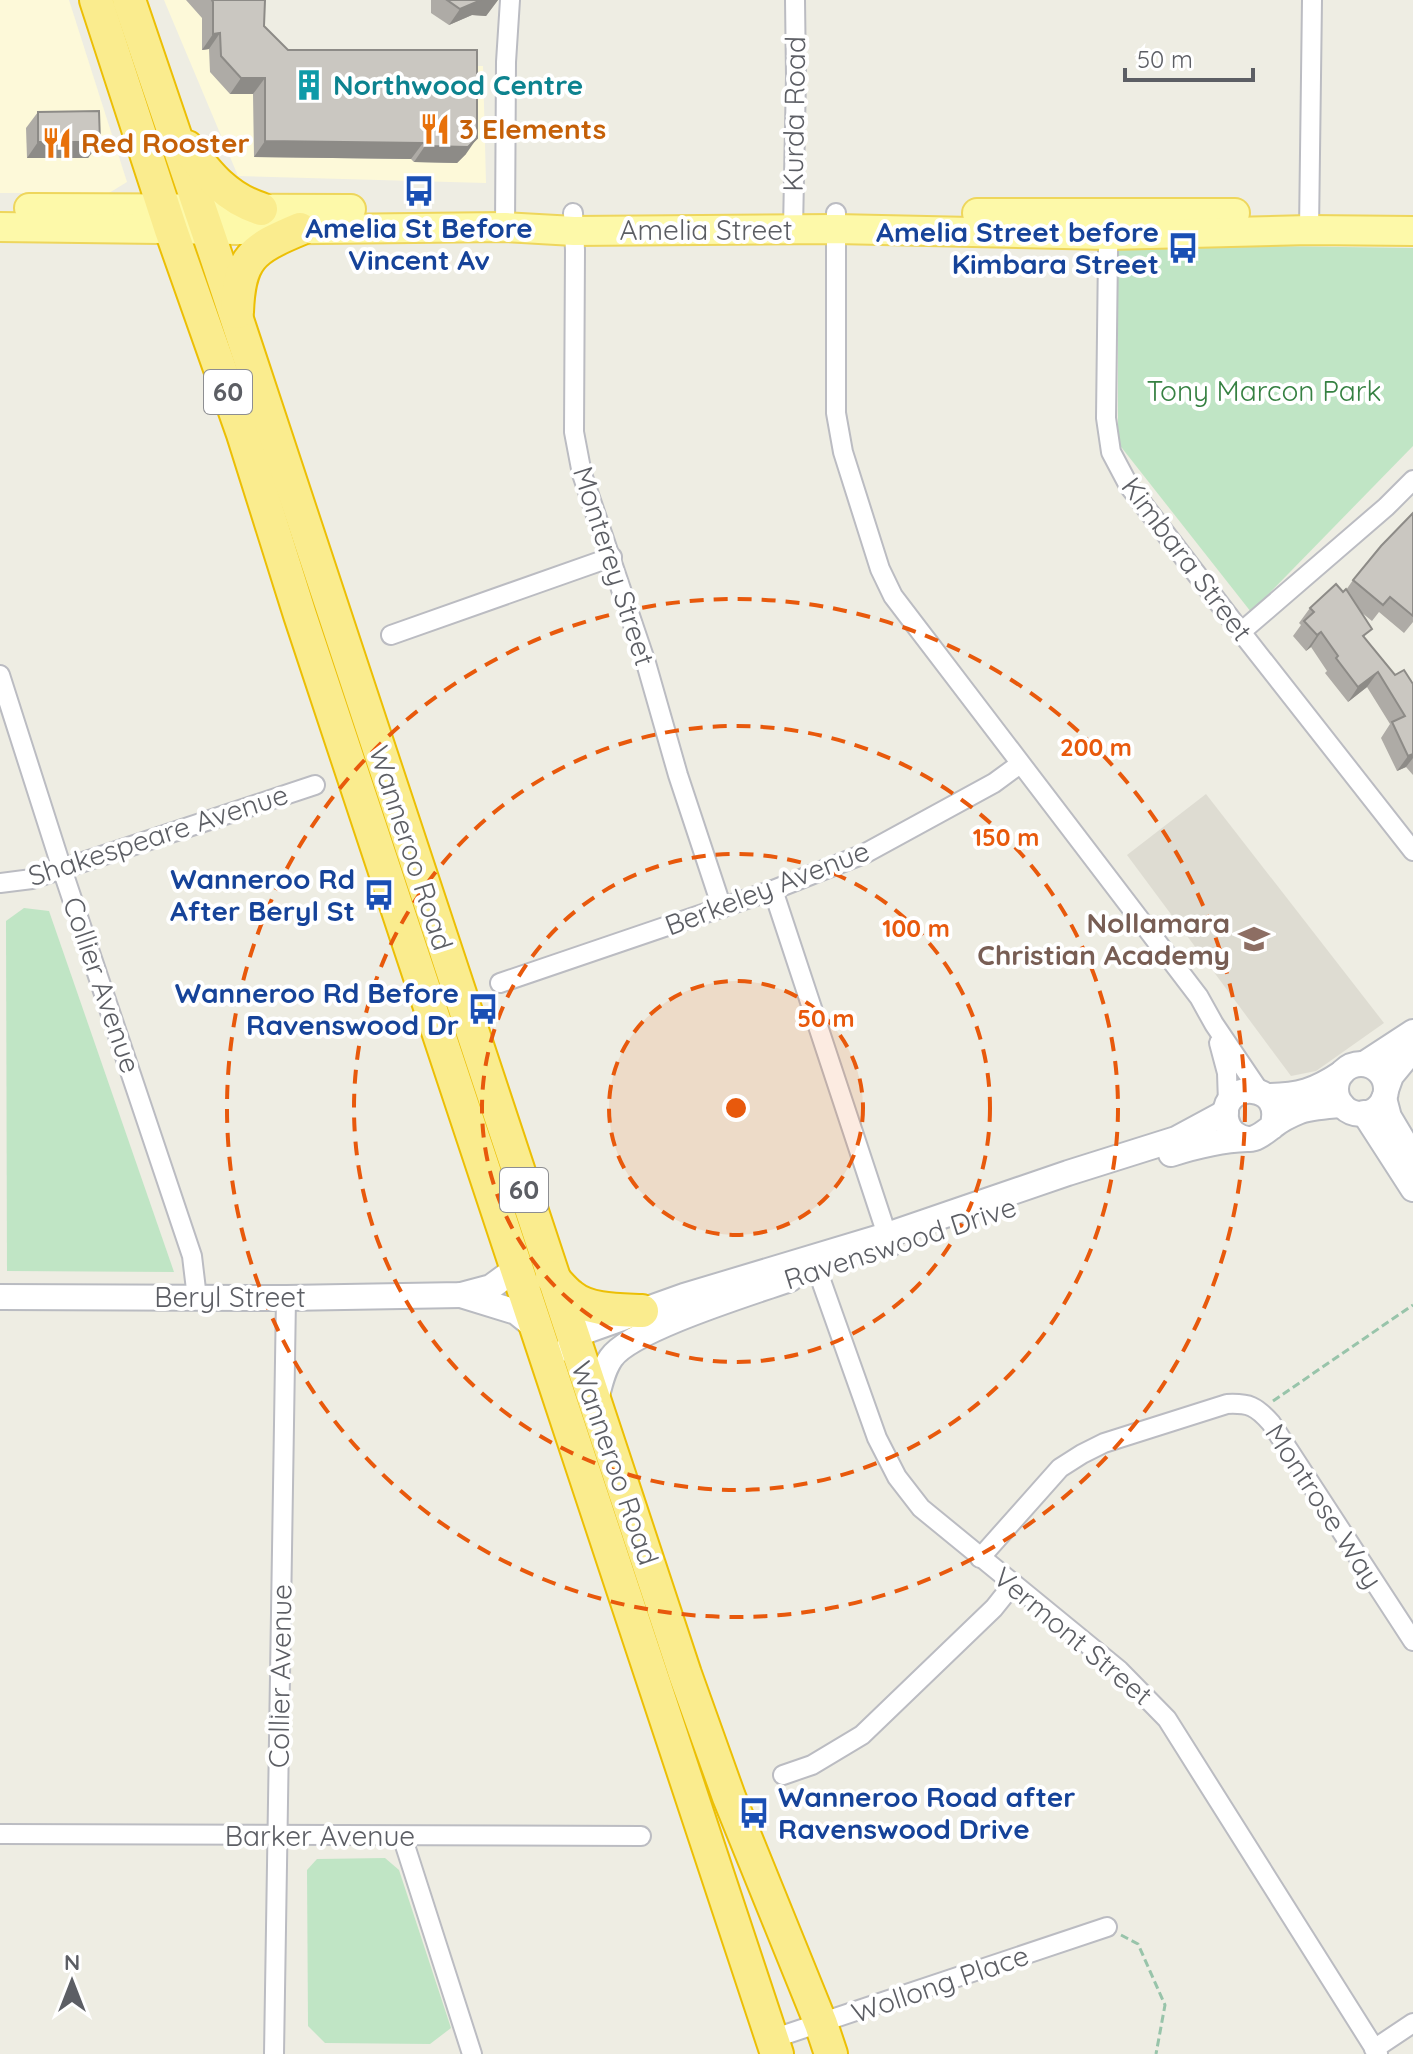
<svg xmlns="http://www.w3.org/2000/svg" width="1413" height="2054" viewBox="0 0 1413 2054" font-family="Quicksand,sans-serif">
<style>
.commercial{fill:#fdf9d9}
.education{fill:#dedcd2}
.green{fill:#c0e5c5}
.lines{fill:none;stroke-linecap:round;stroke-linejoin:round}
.street-casing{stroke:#bbbcc2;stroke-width:22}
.secondary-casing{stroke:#b9bbc1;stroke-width:28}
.primary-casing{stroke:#eed65c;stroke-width:32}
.highway-casing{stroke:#ecbf05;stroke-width:36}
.path{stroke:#98c4aa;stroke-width:3;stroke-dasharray:8 4;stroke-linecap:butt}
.street{stroke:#fff;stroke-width:18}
.secondary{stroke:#fff;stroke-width:24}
.primary{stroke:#fdf9a9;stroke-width:28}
.highway{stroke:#faec8e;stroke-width:32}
.wall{fill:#aeaba6}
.shaded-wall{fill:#8d8b87}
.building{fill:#cac7c1;stroke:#8d8b87;stroke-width:2}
.ring{fill:none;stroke:#e8590c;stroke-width:4;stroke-dasharray:14 10}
.labels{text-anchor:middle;stroke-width:8;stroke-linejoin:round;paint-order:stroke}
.shield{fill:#fff;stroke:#8d8e92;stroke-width:2}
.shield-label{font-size:26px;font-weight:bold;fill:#5c5e64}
.culture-label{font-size:28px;font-weight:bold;fill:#0d838f;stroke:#fff;text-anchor:start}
.street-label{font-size:28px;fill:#5c5e64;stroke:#fff}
.food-label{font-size:28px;font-weight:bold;fill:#c56008;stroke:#fff;text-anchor:start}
.transit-label{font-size:28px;font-weight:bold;fill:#164399;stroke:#fff;text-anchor:end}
.park-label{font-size:28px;fill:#368142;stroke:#fff}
.education-label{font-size:28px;font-weight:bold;fill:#785e54;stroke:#fff;text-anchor:end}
.centre{fill:#e8590c;stroke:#fff;stroke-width:4}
.ring-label{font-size:24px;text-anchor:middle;font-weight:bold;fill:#e8590c;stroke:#fff;stroke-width:8;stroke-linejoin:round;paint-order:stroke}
</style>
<rect width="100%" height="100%" fill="#eeede3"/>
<g class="commercial">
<polygon points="0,0 69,0 127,182 109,193 0,193"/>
<polygon points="164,0 258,0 277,66 483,66 486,183 238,176"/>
</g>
<polygon class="education" points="1206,794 1384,1023 1316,1071 1291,1076 1127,855"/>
<g class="green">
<polygon points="1118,244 1413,248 1413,446 1251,612 1118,443"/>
<polygon points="24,908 49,911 174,1272 7,1271 6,921"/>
<polygon points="385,1858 399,1870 451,2028 430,2044 325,2043 308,2026 307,1870 317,1859"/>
</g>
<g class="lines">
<defs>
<g id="street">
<polyline points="573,213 575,250 574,432 582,474 646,663 678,775 722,908"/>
<polyline points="836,213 836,413 843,452 880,569 893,596 1199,997 1214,1024 1260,1092"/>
<polyline points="1110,224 1108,251 1106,418 1111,452 1129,486 1241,632 1413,851"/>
<polyline points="505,227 506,62 510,0"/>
<polyline points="793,229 796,76 795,0"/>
<polyline points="1309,230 1312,0"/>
<polyline points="1241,632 1386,507 1413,480"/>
<polyline points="391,635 612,557"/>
<polyline points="0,675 62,869 192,1256 197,1298"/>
<polyline points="0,883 32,879 315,785"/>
<polyline points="773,890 891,1247"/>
<polyline points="500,983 773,890 864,854 994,783 1020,764"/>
<polyline points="1219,1043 1227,1073 1228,1103"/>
<polyline points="813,1258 877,1438 897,1477 921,1508 1119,1670 1167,1719 1378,2054"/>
<path d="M 980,1558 L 1060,1468 L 1082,1454 L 1104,1443 L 1227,1404 C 1249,1403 1256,1406 1271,1423 L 1413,1641"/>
<polyline points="783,1775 812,1765 862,1735 994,1608 1013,1584"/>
<polyline points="0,1834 641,1836"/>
<polyline points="402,1836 472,2054"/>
<polyline points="772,2039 1107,1927"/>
<polyline points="1374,2049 1413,2023"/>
<polyline points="274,2054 286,1298"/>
</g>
<g id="secondary">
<polyline points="1364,1064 1413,1032"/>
<circle cx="1361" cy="1089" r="25"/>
<polyline points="1386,1090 1391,1076 1413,1049"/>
<path d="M 1267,1096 C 1299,1096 1315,1091 1342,1073"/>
<polyline points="1384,1098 1389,1117 1413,1157"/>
<polyline points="1364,1113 1413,1189"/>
<path d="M 1272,1127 C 1287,1081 1220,1080 1226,1118 C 1227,1125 1230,1130 1235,1134 C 1251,1145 1260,1136 1273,1126 C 1280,1120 1290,1115 1300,1111 C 1313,1107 1328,1106 1342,1105"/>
<path d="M 1171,1154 C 1196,1146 1221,1140 1247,1139"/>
<polyline points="461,1295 516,1312 536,1328"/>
<polyline points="0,1297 286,1298 461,1295 491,1287 517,1268"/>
<polyline points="568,1349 572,1336 684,1296 887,1235 1068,1173 1176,1139 1226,1112"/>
<path d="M 595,1404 C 599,1388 602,1371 611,1358 C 631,1329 753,1292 790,1279"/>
</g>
<g id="primary">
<polyline points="29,208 351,209"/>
<polyline points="977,213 1235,213"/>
<polyline points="0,227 238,230 505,227 574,231 836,229 1109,235 1309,230 1413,231"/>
</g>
<g id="highway">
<polyline points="96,0 171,230 243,434 300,615 777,2054"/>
<polyline points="129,0 216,256 685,1674 729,1797 821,2024 831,2054"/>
<path d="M 187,147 C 208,174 226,198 261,209"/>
<path d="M 237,312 C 239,258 252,249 300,229"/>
<path d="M 552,1277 C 558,1283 564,1291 571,1296 C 589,1311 620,1310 642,1311"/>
</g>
</defs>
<use href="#street" class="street-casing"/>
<use href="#secondary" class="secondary-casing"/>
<use href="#primary" class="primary-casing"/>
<use href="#highway" class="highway-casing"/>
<g class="path">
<polyline points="1273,1401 1413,1305"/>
<polyline points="1121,1935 1138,1944 1165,2005 1156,2054"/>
</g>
<use href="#street" class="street"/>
<use href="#secondary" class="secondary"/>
<use href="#primary" class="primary"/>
<use href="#highway" class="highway"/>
</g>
<g class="wall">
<polygon points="186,0 265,0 264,26 288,50 466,154 457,163 414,162 411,159 254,157 253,94 230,94 210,72 209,49 202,50 202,18"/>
<polygon points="431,0 498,0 486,16 472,15 449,25 431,13"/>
<polygon points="38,112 100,142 88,158 27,158 26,128"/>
<polygon points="1413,513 1413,622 1404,633 1379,612 1372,621 1361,612 1365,639 1395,675 1413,684 1413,775 1406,767 1397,771 1381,738 1390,724 1367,687 1348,702 1325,673 1327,671 1311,647 1306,651 1293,636 1301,625 1299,623 1310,608 1346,590 1353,580"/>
</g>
<g class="shaded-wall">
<polygon points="481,0 498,0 486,16 472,15 449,25 460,9"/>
<polygon points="220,33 209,49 202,50 213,34"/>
<polygon points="241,78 265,78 253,94 230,94"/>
<polygon points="477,138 466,154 457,163 414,162 425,146"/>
<polygon points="265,141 423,143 411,159 254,157"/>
<polygon points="38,142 100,142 88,158 27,158"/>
<polygon points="1321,632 1311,647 1306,651 1317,635"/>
<polygon points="1378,672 1367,687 1348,702 1358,687"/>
<polygon points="1413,754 1413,758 1406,767 1397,771 1408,756"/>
</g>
<g class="building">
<polygon points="212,0 265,0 264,26 288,50 477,50 477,138 468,147 425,146 423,143 265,141 265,78 241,78 221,56 220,33 213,34 213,2"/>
<polygon points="447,0 481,0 460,9"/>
<polygon points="99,111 100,142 38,142 38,112"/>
<polygon points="1413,513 1413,616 1390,597 1383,605 1353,580 1381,546"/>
<polygon points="1336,584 1343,592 1346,589 1372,629 1363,636 1395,675 1404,670 1413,684 1413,754 1408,756 1392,722 1405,716 1378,672 1358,687 1336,658 1338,656 1321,632 1317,635 1304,621 1314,612 1310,608"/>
</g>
<circle cx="736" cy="1108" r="127" fill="#e8590c" fill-opacity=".12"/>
<g class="ring">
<circle cx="736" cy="1108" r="127"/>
<circle cx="736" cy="1108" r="254"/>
<circle cx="736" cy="1108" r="382"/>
<circle cx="736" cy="1108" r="509"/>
</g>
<defs>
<symbol id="building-bare" viewBox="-9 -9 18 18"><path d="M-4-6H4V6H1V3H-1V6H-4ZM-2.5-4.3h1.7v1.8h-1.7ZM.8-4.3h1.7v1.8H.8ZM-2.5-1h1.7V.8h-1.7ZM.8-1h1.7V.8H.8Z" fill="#0f9aa8" stroke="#fff" stroke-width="2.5" paint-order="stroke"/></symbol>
<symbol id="restaurant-bare" viewBox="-9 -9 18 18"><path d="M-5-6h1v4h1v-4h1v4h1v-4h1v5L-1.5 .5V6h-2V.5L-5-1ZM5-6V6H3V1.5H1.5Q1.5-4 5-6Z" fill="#e8710a" stroke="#fff" stroke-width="2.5" paint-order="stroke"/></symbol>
<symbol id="bus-bare" viewBox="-9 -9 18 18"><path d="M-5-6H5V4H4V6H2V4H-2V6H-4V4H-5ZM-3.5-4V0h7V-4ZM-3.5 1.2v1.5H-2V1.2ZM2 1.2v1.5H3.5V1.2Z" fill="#1a4fb4" stroke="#fff" stroke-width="2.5" paint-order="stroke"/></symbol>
<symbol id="school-bare" viewBox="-9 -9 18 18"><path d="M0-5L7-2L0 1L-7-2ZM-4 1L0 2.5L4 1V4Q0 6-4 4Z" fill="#8d6e63" stroke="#fff" stroke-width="2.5" paint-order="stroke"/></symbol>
</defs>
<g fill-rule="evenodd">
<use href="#building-bare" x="287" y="63" width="44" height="44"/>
<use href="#restaurant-bare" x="413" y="107" width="44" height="44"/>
<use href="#restaurant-bare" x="35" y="121" width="44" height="44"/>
<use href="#bus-bare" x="397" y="169" width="44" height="44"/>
<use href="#bus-bare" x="1161" y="226" width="44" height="44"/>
<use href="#bus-bare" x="357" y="873" width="44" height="44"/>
<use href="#school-bare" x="1232" y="917" width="44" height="44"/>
<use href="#bus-bare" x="461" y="987" width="44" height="44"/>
<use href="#bus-bare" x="732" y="1791" width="44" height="44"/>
</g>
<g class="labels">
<g class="shield">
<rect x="204" y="370" width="48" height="44" rx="6"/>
<rect x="500" y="1168" width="48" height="44" rx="6"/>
</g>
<g class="shield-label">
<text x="228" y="401">60</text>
<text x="524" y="1199">60</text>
</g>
<g class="culture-label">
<text x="333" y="95">Northwood Centre</text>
</g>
<g class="street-label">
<text transform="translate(794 114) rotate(-89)" y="10">Kurda Road</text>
<text x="706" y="240">Amelia Street</text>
<text transform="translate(1187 559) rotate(53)" y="10">Kimbara Street</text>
<text transform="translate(614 566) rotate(72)" y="10">Monterey Street</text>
<text transform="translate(158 835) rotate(-18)" y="10">Shakespeare Avenue</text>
<text transform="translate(411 848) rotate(72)" y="10">Wanneroo Road</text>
<text transform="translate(767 888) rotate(-21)" y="10">Berkeley Avenue</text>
<text transform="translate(102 985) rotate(71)" y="10">Collier Avenue</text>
<text transform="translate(900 1243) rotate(-18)" y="10">Ravenswood Drive</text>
<text x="230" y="1307">Beryl Street</text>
<text transform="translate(615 1463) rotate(71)" y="10">Wanneroo Road</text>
<text transform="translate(1324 1506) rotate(57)" y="10">Montrose Way</text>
<text transform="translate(1073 1636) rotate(40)" y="10">Vermont Street</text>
<text transform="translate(280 1676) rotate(-89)" y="10">Collier Avenue</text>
<text x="320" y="1846">Barker Avenue</text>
<text transform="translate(940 1984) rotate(-19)" y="10">Wollong Place</text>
</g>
<g class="food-label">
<text x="459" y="139">3 Elements</text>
<text x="81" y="153">Red Rooster</text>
</g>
<g class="transit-label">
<text x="419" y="238" text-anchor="middle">Amelia St Before<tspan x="419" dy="32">Vincent Av</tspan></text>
<text x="1159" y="242">Amelia Street before<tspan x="1159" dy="32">Kimbara Street</tspan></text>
<text x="355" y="889">Wanneroo Rd<tspan x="355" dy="32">After Beryl St</tspan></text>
<text x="459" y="1003">Wanneroo Rd Before<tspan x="459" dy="32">Ravenswood Dr</tspan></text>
<text x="778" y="1807" text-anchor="start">Wanneroo Road after<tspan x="778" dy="32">Ravenswood Drive</tspan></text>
</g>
<g class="park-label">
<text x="1264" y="401">Tony Marcon Park</text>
</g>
<g class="education-label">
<text x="1230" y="933">Nollamara<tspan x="1230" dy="32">Christian Academy</tspan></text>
</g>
</g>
<circle cx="736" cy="1108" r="12" class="centre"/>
<g class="ring-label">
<text x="1096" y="756">200 m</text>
<text x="1006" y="846">150 m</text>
<text x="916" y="937">100 m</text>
<text x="826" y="1027">50 m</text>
</g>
<g transform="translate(72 1982)" stroke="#ffffff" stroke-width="6" paint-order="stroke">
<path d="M0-6L14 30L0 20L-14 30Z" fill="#5c5e64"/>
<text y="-12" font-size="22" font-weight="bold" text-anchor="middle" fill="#5c5e64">N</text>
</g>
<path d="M1125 68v12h128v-12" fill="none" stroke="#5c5e64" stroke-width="4"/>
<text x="1137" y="68" font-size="24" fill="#5c5e64" stroke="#ffffff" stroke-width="6" paint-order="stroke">50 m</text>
</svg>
